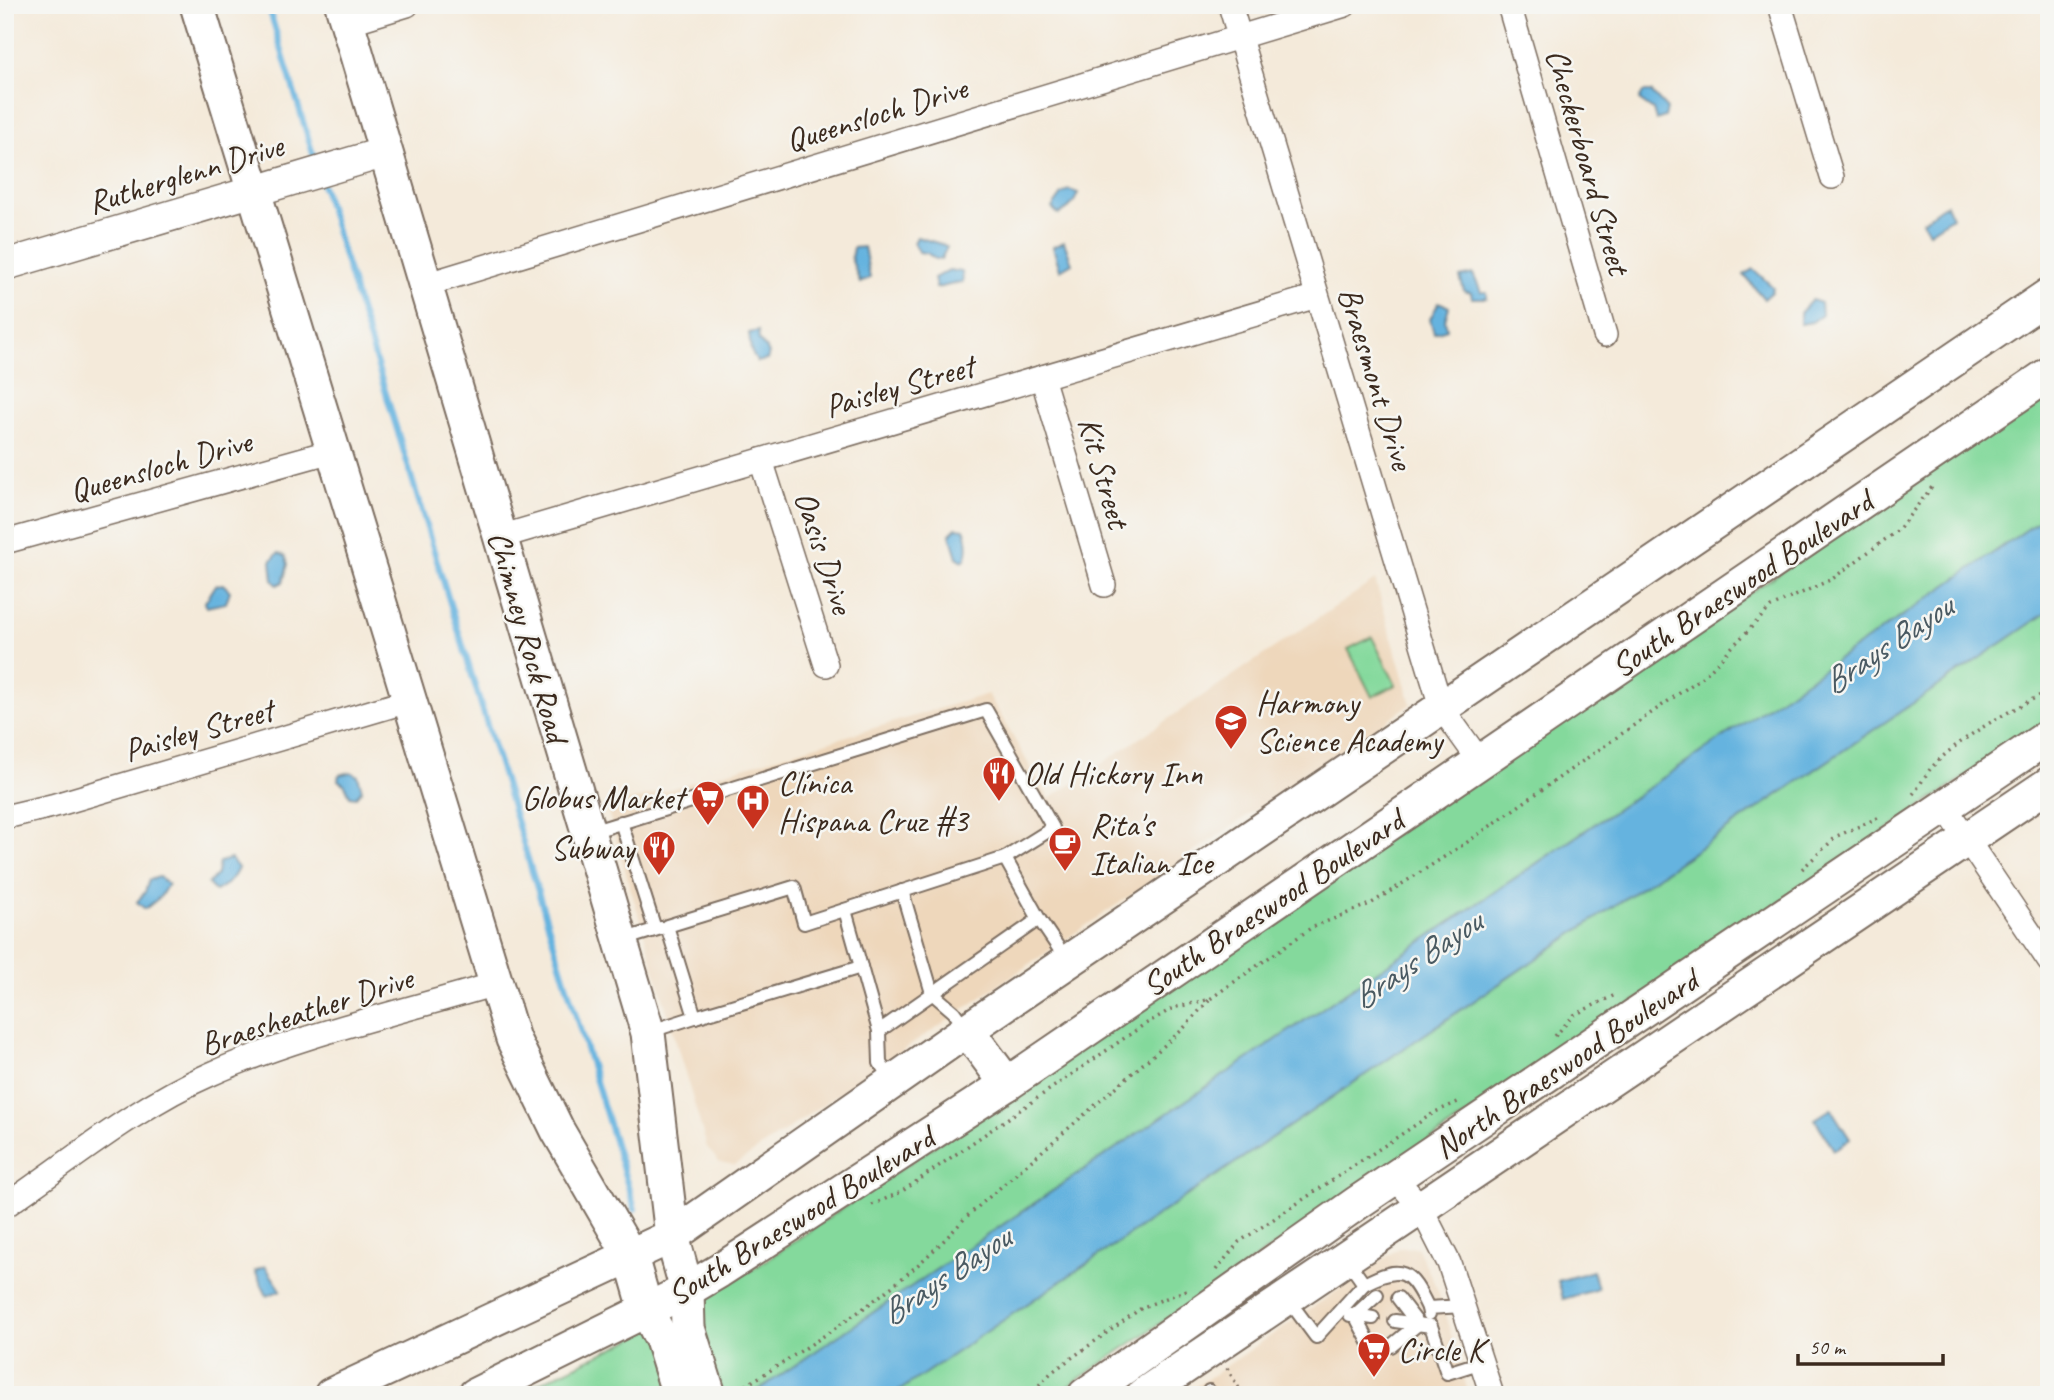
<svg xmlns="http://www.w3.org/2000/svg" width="2054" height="1400" viewBox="0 0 2054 1400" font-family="Caveat,sans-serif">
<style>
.built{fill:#eed7bb}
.green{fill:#84d99c;stroke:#60825d;stroke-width:2}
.water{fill:#65b3df;stroke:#506e7e;stroke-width:2}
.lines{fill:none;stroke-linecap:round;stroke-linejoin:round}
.stream{stroke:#65b3df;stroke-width:6}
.service-casing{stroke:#7c6d60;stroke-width:16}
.minor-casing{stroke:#7c6d60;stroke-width:26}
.tertiary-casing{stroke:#7c6d60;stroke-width:33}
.secondary-casing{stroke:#7c6d60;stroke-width:37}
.path{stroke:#7c6d60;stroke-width:3.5;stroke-dasharray:2 5;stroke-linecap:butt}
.service{stroke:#fff;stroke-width:12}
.minor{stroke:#fff;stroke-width:23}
.tertiary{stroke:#fff;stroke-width:30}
.secondary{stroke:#fff;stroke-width:33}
.labels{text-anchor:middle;stroke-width:5;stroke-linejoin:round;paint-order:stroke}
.street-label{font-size:33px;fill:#3b2a1e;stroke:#f6f6f2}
.poi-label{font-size:33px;fill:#3b2a1e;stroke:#f6f6f2;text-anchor:start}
.water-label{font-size:35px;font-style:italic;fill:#4a5a62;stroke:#f6f6f2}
</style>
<rect width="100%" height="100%" fill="#f6f6f2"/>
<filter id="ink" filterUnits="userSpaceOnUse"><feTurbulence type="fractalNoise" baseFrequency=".0143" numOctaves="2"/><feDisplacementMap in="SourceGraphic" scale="14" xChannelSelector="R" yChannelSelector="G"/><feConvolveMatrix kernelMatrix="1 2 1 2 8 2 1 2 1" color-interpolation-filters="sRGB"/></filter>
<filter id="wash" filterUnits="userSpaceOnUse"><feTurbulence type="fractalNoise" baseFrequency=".00686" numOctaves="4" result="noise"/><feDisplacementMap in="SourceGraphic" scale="28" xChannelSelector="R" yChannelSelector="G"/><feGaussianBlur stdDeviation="1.57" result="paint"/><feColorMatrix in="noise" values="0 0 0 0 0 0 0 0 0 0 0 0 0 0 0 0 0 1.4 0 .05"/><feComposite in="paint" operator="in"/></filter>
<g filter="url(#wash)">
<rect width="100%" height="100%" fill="#f4eada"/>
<g class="built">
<polygon points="1375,580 1411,704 735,1165 719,1162 707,1147 607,808 988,694 1049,799"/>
<polygon points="1417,1247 1438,1291 1469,1395 1184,1395 1399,1248"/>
</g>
<g class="green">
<polygon points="2049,390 2049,720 1055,1395 514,1395 630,1340 753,1269"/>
<polygon points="1372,637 1396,685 1372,697 1348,649"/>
</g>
<g class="water">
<polygon points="1643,92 1651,92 1667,109 1665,117 1656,120 1653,110 1639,100"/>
<path d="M 1069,190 L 1078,193 C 1074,204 1069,209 1058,214 L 1052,208 L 1062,194 Z"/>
<polygon points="1946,204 1952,217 1929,232 1922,221"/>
<polygon points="917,237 944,245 947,247 941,259 935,259 927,253 919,252 914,243"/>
<polygon points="1064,242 1072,263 1060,270 1053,247"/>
<polygon points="864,247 870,278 860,283 851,258 853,248"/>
<polygon points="1753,269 1773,287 1772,292 1764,299 1744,275"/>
<polygon points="949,270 962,272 963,282 936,288 934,278"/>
<polygon points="1473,274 1481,292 1487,292 1487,298 1472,298 1471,293 1464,291 1460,277"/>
<polygon points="1812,300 1821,303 1822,315 1812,322 1800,324 1800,313"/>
<polygon points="1439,302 1449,307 1445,320 1447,329 1434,333 1430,319"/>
<polygon points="758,331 759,340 769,353 767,360 757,362 751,351 749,333"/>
<polygon points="2049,514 2049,611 893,1395 751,1395 1914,608"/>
<path d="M 956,528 L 964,529 C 968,537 970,556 963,561 L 957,557 L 950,534 Z"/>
<polygon points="278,553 285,556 288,564 283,582 277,585 273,580 271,561"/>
<polygon points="223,584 230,591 226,603 206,607 205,602 216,585"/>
<polygon points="351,772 358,776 362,790 356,797 350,796 345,785 338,780 339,775"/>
<path d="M 231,859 L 238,868 C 233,880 226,885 215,891 L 208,884 L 217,874 L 219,862 Z"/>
<polygon points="159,877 168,884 160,897 145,909 137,902 145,892 149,880"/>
<polygon points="1831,1109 1850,1139 1834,1150 1815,1119"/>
<polygon points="265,1266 281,1290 267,1296 255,1271"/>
<polygon points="1593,1271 1598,1289 1563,1299 1558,1281"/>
</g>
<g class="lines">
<g class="stream">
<polyline points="268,5 316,164"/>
<polyline points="321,181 635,1209"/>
</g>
</g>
</g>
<g filter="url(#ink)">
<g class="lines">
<defs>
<g id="service">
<polyline points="621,822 655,929"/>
<polyline points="588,833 986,710 1053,828 1005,858"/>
<polyline points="902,891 932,993 954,1012 967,1030"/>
<polyline points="845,910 879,1031 880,1063 891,1080"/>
<polyline points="1039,919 1068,962"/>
<polyline points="622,940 661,928"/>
<polyline points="861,967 695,1017 667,926 794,887 804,923 1005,858 1039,919 879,1031"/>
<polyline points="648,1032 695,1017"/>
<path d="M 1364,1284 C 1402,1264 1410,1270 1428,1308"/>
<polyline points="1287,1298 1316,1337 1364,1284 1347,1260"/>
<polyline points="1398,1298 1418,1324"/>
<polyline points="1429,1314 1428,1308 1464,1306"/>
<polyline points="1350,1315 1355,1315 1377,1295"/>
<polyline points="1395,1321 1431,1326 1447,1373 1482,1362"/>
<polyline points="1369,1342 1355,1315 1373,1318"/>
<polyline points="1391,1346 1418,1324"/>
<polyline points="1209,1391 1210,1395"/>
</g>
<g id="minor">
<polyline points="1230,5 1441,707 1479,760"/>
<polyline points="1509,5 1605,335"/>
<polyline points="1780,5 1832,177"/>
<polyline points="348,23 407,5"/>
<polyline points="428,284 1345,5"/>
<polyline points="1042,377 1104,585"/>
<polyline points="761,460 826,665"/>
<polyline points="500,537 1317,296"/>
<polyline points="5,542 332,451"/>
<polyline points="1945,807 2049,961"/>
<polyline points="5,817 52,806 408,701"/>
<polyline points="1395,1178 1420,1206 1449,1263 1492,1395"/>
<path d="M 5,1206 C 71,1161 137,1106 211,1074 C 298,1035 402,1012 495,984"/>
</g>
<polyline id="tertiary" points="5,265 386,152"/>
<g id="secondary">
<polyline points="197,5 513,1039 558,1131 631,1257 646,1309 662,1340 679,1395"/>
<polyline points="342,5 648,1033 672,1236 687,1290 688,1328 709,1395"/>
<polyline points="967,1030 1007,1084"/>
<polyline points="331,1395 672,1236 967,1030 2049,295"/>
<polyline points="475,1395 687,1290 719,1271 1007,1084 2049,374"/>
<polyline points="1085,1395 1357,1203 2049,736"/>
<polyline points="1143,1395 2049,784"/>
</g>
</defs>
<use href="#service" class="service-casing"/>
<use href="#minor" class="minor-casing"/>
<use href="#tertiary" class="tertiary-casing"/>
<use href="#secondary" class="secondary-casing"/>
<g class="path">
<path d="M 1913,794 C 1920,786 1925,775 1932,767 C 1961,736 2011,710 2049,691"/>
<polyline points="1802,869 1837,836 1882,816"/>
<polyline points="1555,1036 1574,1015 1617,994"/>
<polyline points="872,1205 901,1192 1142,1026 1173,1008 1210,999 1311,928 1372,903 1466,843 1704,676 1771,607 1832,579 1898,530 1932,487"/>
<polyline points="1216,1270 1239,1242 1435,1112 1458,1102"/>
<polyline points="1227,1368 1243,1395"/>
<path d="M 734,1393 C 817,1341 899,1292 965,1218 L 1182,1030 L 1209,1000"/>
<polyline points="1029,1395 1052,1372 1143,1307 1187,1290"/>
</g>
<use href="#service" class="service"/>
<use href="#minor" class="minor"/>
<use href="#tertiary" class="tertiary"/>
<use href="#secondary" class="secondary"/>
</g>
</g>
<defs>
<symbol id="school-pin" viewBox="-11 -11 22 30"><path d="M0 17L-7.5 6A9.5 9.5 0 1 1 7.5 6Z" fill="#c8321e" stroke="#f6f6f2"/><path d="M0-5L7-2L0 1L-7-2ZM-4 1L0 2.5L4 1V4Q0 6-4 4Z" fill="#fff"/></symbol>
<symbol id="restaurant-pin" viewBox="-11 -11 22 30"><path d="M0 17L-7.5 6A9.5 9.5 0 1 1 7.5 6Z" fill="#c8321e" stroke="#f6f6f2"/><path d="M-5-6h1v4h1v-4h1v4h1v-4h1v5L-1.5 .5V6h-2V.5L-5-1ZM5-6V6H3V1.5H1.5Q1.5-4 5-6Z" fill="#fff"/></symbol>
<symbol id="supermarket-pin" viewBox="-11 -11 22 30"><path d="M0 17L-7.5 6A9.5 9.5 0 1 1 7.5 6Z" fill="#c8321e" stroke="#f6f6f2"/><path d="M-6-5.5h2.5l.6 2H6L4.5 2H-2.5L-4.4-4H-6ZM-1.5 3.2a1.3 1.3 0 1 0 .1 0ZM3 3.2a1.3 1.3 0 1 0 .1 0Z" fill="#fff"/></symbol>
<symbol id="hospital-pin" viewBox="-11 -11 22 30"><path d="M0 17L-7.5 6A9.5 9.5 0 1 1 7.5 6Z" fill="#c8321e" stroke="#f6f6f2"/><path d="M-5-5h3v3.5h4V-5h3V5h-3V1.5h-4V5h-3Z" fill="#fff"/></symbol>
<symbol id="cafe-pin" viewBox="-11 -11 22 30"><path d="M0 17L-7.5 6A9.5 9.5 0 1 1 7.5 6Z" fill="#c8321e" stroke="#f6f6f2"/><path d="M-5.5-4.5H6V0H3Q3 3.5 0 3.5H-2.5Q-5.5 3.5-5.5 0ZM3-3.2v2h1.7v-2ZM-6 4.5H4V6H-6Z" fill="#fff"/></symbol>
</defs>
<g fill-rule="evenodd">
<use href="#school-pin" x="1212" y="702" width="38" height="52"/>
<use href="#restaurant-pin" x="980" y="754" width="38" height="52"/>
<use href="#supermarket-pin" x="689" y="778" width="38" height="52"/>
<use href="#hospital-pin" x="734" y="782" width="38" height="52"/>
<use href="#cafe-pin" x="1046" y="824" width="38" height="52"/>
<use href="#restaurant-pin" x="640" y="828" width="38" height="52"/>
<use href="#supermarket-pin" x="1355" y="1330" width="38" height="52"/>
</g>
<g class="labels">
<g class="street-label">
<text transform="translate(876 113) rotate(-17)" y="12">Queensloch Drive</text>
<text transform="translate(1589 161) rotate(74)" y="12">Checkerboard Street</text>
<text transform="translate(185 173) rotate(-17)" y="12">Rutherglenn Drive</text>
<text transform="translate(1377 378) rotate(73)" y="12">Braesmont Drive</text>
<text transform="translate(899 385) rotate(-16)" y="12">Paisley Street</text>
<text transform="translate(160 465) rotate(-16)" y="12">Queensloch Drive</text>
<text transform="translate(1105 472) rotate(74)" y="12">Kit Street</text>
<text transform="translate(825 552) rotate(72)" y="12">Oasis Drive</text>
<text transform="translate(1741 583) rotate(-34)" y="12">South Braeswood Boulevard</text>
<text transform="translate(529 636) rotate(74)" y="12">Chimney Rock Road</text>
<text transform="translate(198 729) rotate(-16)" y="12">Paisley Street</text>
<text transform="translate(1272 902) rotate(-34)" y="12">South Braeswood Boulevard</text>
<text transform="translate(306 1010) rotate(-18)" y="12">Braesheather Drive</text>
<text transform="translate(1565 1063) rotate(-34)" y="12">North Braeswood Boulevard</text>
<text transform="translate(800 1215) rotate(-32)" y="12">South Braeswood Boulevard</text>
</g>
<g class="poi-label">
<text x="1256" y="714">Harmony<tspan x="1256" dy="38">Science Academy</tspan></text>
<text x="1024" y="785">Old Hickory Inn</text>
<text x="778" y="794">Clínica<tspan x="778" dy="38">Hispana Cruz #3</tspan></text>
<text x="684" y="809" text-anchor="end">Globus Market</text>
<text x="1090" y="836">Rita's<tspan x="1090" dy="38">Italian Ice</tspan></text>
<text x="634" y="859" text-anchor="end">Subway</text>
<text x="1398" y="1361">Circle K</text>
</g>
<g class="water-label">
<text transform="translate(1887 644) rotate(-34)" y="12">Brays Bayou</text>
<text transform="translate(1416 959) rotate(-34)" y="12">Brays Bayou</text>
<text transform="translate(945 1275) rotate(-34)" y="12">Brays Bayou</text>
</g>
</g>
<rect width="2054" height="1400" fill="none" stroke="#f6f6f2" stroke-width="28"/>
<path d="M1798 1354v10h145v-10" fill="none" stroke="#3b2a1e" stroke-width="3.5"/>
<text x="1809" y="1354" font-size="21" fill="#3b2a1e" stroke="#f6f6f2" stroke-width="5" paint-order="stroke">50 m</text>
</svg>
